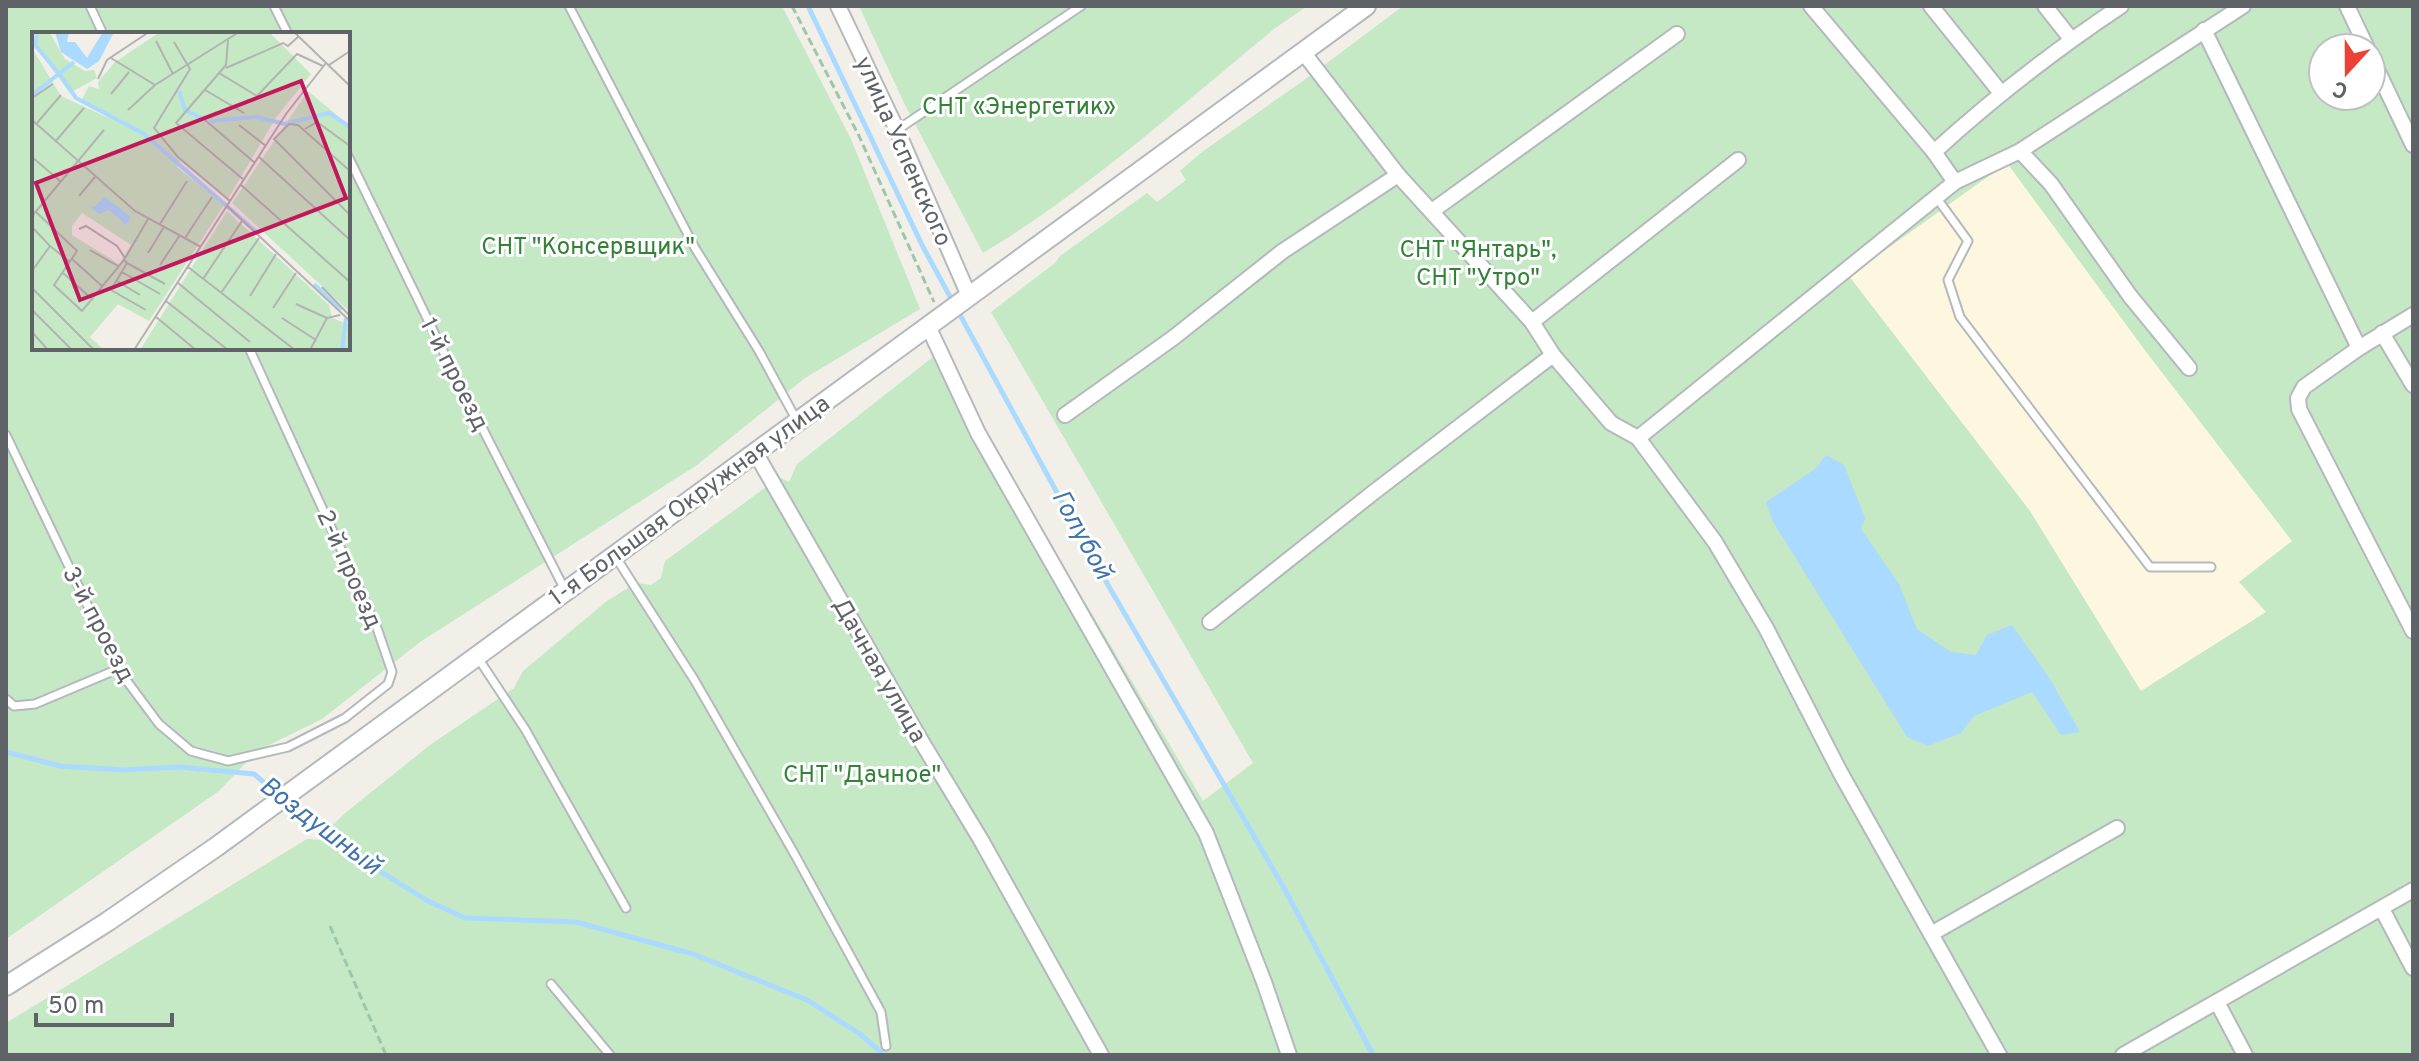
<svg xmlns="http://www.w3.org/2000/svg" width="2419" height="1061" viewBox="0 0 2419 1061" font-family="Overpass,sans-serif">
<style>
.commercial{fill:#fef7e0}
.green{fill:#c5e8c5;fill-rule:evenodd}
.water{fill:#aadaff}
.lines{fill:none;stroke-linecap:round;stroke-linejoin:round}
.stream{stroke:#aadaff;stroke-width:5}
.service-casing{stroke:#b5b8bc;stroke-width:11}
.minor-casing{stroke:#b5b8bc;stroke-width:18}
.tertiary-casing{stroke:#b5b8bc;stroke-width:22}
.path{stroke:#9cc7a9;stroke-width:3;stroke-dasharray:8 4;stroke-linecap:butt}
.service{stroke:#fff;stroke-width:7}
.minor{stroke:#fff;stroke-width:14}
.tertiary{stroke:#fff;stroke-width:18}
.labels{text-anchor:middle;stroke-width:6;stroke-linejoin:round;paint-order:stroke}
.park-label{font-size:24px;fill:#348238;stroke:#fff}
.street-label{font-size:24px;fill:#5f6368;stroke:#fff}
.water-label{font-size:26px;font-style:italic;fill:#4174aa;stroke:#fff}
.inset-river{fill:none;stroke:#aadaff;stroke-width:4}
.inset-road{fill:none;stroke:#b3b3b1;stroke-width:2}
.view{fill:#c2185b;fill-opacity:0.15;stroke:#c2185b;stroke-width:4}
.inset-edge{fill:none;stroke:#5f6368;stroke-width:4}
</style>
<rect width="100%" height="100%" fill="#f1efe8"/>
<polygon class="commercial" points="2007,162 2147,353 2292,541 2267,612 2141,691 2030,511 1848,275"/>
<g class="green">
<path d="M 6,6 L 782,6 L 851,139 L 920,309 L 805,378 L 697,465 L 420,642 L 322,719 L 257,751 L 219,791 L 6,939 ZM 34,34 L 348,34 L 348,348 L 34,348 Z"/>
<path d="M 859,6 L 1307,6 L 1274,29 C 1180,106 1088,190 983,253 L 905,105 Z"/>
<path d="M 1403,6 L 2413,6 L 2413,1055 L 6,1055 L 6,1023 L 307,839 L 324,840 L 328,830 L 344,814 L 430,745 L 514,688 L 523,671 L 607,601 L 636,583 L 651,585 L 661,578 L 665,561 L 773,482 L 781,478 L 789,482 L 797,464 L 938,353 L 981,421 L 1006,473 L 1032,513 L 1203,801 L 1253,763 L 991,312 L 1055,263 L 1060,256 L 1147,193 L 1157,202 L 1186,180 L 1180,171 L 1202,152 L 1307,78 ZM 2323,48 L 2371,48 L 2371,96 L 2323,96 ZM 2007,163 L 2147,353 L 2292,541 L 2239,582 L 2266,612 L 2141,691 L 2030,511 L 1849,276 Z"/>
</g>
<polygon class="water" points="1826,455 1844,465 1865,518 1861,529 1899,584 1917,629 1951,652 1976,655 1987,635 2012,625 2050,679 2080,732 2061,735 2032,692 1974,716 1961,733 1928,746 1907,737 1772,520 1766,502 1815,469"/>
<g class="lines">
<g class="stream">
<polyline points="808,6 923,247 1097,566 1284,888 1373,1055"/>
<polyline points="6,752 60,766 124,770 180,767 254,774 280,796"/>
<polyline points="287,802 359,858 426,900 465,918 576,922 693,954 807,1000 860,1034 884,1055"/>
</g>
<defs>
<g id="service">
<polyline points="90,6 103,34"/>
<polyline points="274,6 288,34"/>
<polyline points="569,6 695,248 759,351 797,421"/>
<polyline points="897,130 1081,6"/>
<polyline points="348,156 446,357 565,590"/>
<polyline points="1936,197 1968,241 1948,280 1960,317 2150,567 2211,567"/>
<polyline points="6,435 118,669 159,724 191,751 228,761 288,747 345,718 388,684 392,672 377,628 249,348"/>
<polyline points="615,556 695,681 795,855 881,1012 886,1046"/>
<polyline points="478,658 525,729 626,908"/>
<polyline points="6,699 14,706 35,704 118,669"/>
<polyline points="551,984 610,1055"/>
</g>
<g id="minor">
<polyline points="838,6 897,130 969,296"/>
<polyline points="1811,6 1934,152"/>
<polyline points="1931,6 2001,93"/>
<polyline points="2045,6 2071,39"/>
<polyline points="2347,6 2367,48"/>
<polyline points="2204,30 2359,348"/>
<polyline points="1303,52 1398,175 1532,322 1553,355 1611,423 1638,438 1715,542 1766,628 1840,772 1999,1055"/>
<polyline points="2371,57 2413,145"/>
<polyline points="2020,151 2051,184 2130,296 2189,368"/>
<path d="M 1955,182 L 1934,152 C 1993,98 2055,50 2121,6"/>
<polyline points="1432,211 1677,34"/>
<polyline points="2413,315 2359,348 2304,387 2298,398 2299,409 2413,631"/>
<polyline points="1532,322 1738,160"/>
<polyline points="928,326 978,433 1206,833 1264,982 1289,1055"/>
<polyline points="2382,333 2413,385"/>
<polyline points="1065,415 1173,338 1283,251 1398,175"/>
<polyline points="1638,438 1955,182 2020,151 2243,6"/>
<polyline points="755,452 920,739 981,840 1101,1055"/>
<polyline points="1210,622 1374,492 1553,355"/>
<polyline points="2382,909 2413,968"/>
<polyline points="1931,934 2117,828"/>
<polyline points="2217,1002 2245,1055"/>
<polyline points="2123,1055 2413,890"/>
</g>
<polyline id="tertiary" points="6,986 107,922 216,847 1366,6"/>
</defs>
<use href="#service" class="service-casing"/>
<use href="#minor" class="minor-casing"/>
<use href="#tertiary" class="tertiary-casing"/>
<g class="path">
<polyline points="792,6 859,136 934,302"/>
<polyline points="330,926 386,1055"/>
</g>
<use href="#service" class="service"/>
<use href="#minor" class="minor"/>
<use href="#tertiary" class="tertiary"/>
</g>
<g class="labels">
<g class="park-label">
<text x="1019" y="114">СНТ «Энергетик»</text>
<text x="588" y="254">СНТ "Консервщик"</text>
<text x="1478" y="257">СНТ "Янтарь",<tspan x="1478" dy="28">СНТ "Утро"</tspan></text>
<text x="862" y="782">СНТ "Дачное"</text>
</g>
<g class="street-label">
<text transform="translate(904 151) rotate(66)" y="8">улица Успенского</text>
<text transform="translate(455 374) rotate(63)" y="8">1-й проезд</text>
<text transform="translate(689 500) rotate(-36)" y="8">1-я Большая Окружная улица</text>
<text transform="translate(350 569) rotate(66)" y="8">2-й проезд</text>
<text transform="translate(99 624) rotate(62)" y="8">3-й проезд</text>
<text transform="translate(880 670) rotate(60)" y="8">Дачная улица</text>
</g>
<g class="water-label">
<text transform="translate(1083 534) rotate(61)" y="9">Голубой</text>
<text transform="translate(321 825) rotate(37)" y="9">Воздушный</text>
</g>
</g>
<g transform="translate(32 32)">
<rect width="318" height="318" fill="#f1efe8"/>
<path d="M 5,0 L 17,0 L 33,27 L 53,39 L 62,38 L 65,46 L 38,61 L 3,13 ZM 128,0 L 237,0 L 279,42 L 243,87 L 196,167 L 148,129 L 145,135 L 192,173 L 117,289 L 86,272 L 58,305 L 72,318 L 0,318 L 0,16 L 29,64 L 103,98 L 50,67 L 57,54 L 67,57 L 66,50 L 83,30 ZM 50,181 L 99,213 L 87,232 L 40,203 L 40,194 ZM 276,59 L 318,94 L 318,280 L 200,171 ZM 195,179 L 297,273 L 300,286 L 318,293 L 318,318 L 108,318 Z" fill="#c5e8c5" fill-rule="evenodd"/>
<path d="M 23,0 L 37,0 L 35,10 L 43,10 L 55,26 L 71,0 L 82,0 L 67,29 L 55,37 L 29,20 ZM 73,165 L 99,185 L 94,193 L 77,178 L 67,182 L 55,173 L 62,175 Z" fill="#aadaff"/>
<path class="inset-river" d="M 5,0 L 3,13 L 27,42M 28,43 L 44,66 L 112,102 L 227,202M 147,59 L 153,78 L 172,87M 0,63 L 42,30M 178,89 L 224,85 L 253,92 L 297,81 L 318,95M 282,252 L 309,278M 310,318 L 314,286"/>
<path class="inset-road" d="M 262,0 L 318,54M 196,8 L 194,33 L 144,91 L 212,148M 124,9 L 141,42M 142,10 L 158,37 L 122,96 L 146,125 L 198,169M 79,26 L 123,53M 297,33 L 318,19M 194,36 L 251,11 L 256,14 L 266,5M 187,41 L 225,64 L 265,22 L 291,34M 66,47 L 75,28 L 117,0M 173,58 L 212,81M 79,62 L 97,40M 0,66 L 21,52M 96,78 L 123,53 L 207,0M 0,88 L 103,179 L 169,215M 173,88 L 223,131M 5,91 L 29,63M 207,93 L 234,114M 273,97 L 285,90 L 318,114M 23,110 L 52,76M 0,125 L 28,149M 227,125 L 318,208M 318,139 L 266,93 L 257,92 L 242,107 L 318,183M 209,153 L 318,250M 47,164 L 63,145M 195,174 L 318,289M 4,180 L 45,219 L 22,253 L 50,279 L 92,228 L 116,187M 0,184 L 72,98M 128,192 L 155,149M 0,195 L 18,214 L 0,239M 47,197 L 54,194 L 85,214 L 93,226M 153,206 L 180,165M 18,214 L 38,230M 58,218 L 86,234M 116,221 L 132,195M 40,227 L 71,255M 92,228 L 95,231 L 79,258 L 114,278M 95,231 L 133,252M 128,233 L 148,203M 156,235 L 263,318M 30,240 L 61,268M 90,240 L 128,262M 171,247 L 210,189M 85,249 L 108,263M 146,251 L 218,310M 290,255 L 318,284M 0,256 L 62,318M 189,261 L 227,206M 218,264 L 244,222M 134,269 L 196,318M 264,272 L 295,286M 241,276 L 264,241M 0,278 L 40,318M 124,285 L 164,318M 250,286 L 284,308M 0,300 L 16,318M 102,318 L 254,82 L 294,31M 278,318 L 295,286 L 308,283"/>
<path class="view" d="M 269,49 L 314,166 L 48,268 L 4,151 Z"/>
<rect width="318" height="318" class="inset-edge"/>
</g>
<rect width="2419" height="1061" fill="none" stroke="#5f6368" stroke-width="16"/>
<g transform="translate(2347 72) rotate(201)"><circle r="38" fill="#ffffff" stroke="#bfc1c3" stroke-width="2"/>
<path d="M0-6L14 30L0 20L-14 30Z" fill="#ea4335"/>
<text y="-12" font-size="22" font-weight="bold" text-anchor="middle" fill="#5f6368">С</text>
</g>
<path d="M36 1013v12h136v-12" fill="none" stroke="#5f6368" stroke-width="4"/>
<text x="48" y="1013" font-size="24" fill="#5f6368" stroke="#ffffff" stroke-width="6" paint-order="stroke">50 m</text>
</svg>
